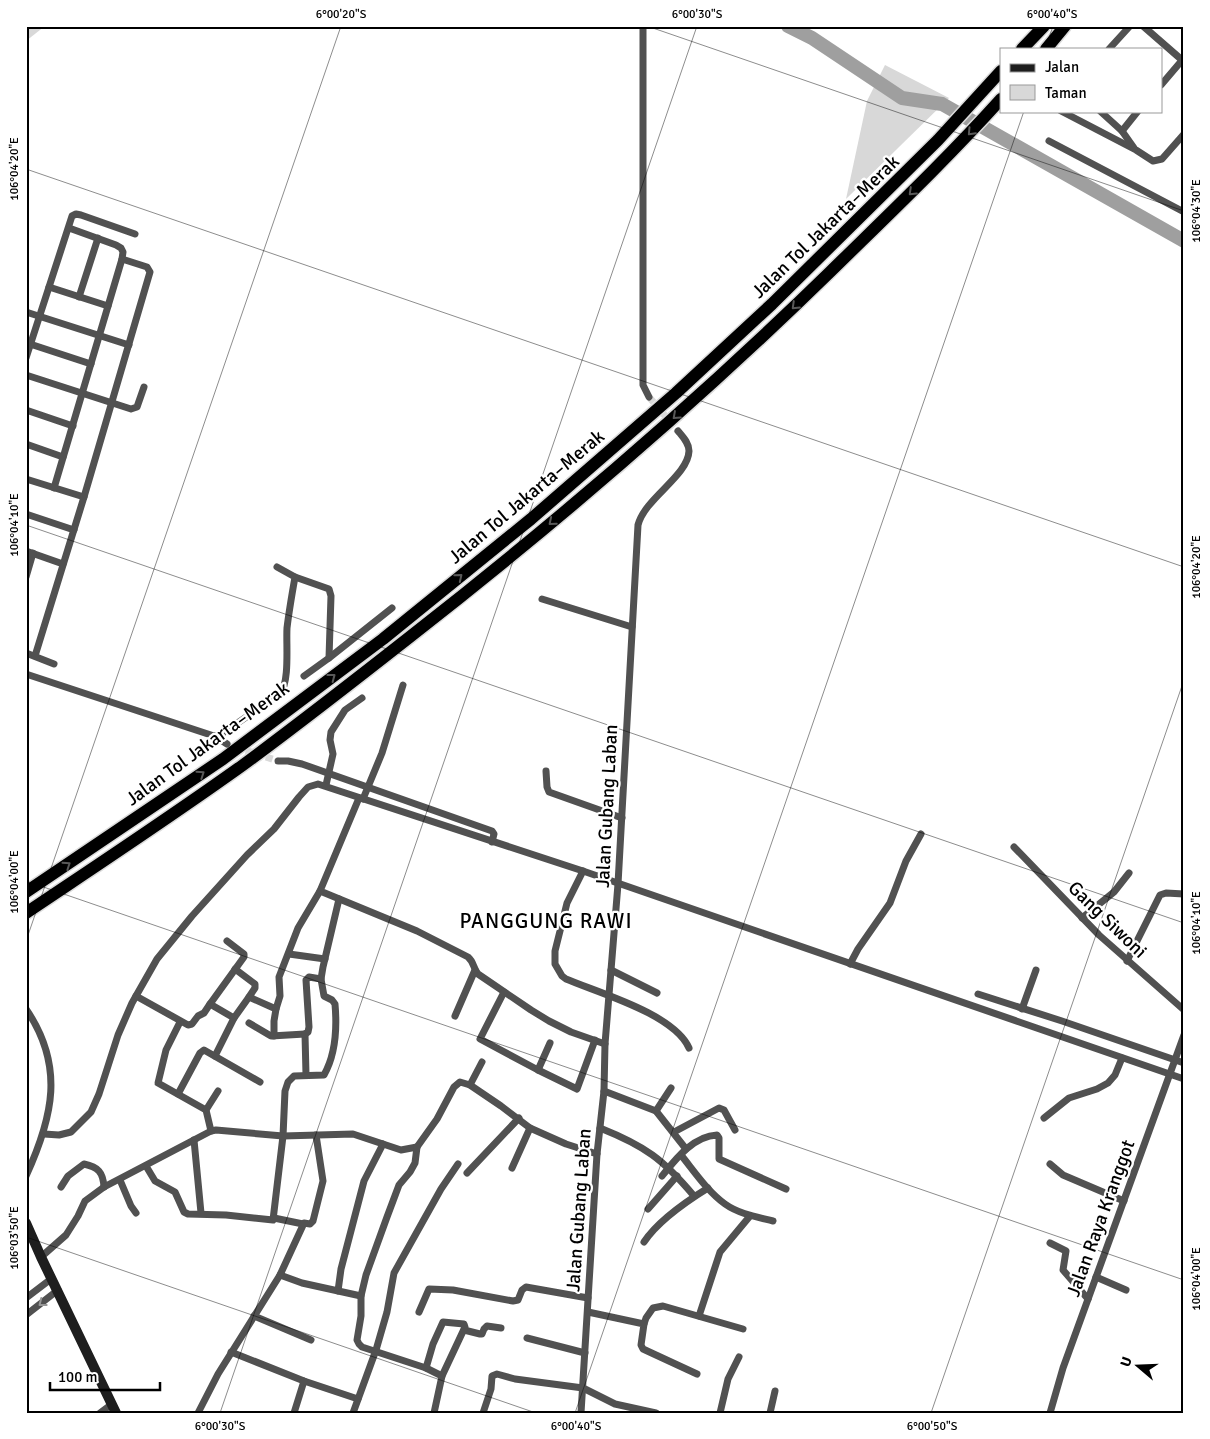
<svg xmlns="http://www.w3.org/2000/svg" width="1210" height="1439" viewBox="0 0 1210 1439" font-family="Signika,sans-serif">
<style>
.green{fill:#d8d8d8}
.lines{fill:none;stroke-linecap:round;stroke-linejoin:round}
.river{stroke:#9f9f9f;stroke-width:14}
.street-tunnel{stroke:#d9d9d9;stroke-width:7;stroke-dasharray:7 3.5;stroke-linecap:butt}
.highway-casing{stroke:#dbdbdb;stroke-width:15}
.street{stroke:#515151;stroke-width:7}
.secondary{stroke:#1e1e1e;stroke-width:10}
.highway{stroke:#000;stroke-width:12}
.oneway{stroke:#595959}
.oneway2{stroke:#979797}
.ticks{fill:none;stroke:#000;stroke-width:1;stroke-opacity:0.45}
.labels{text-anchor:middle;stroke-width:4.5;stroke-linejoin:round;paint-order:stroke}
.street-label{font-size:19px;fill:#000;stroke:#fff}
.quarter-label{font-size:21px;letter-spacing:1px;fill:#000;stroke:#fff}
.neatline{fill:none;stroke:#000;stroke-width:2}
.ticks-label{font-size:12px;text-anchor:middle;fill:#000}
</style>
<rect width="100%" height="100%" fill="#fff"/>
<g class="green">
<polygon points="26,26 45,26 26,41"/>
<polygon points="885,65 949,98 846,199 867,101"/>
</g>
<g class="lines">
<polyline class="river" points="788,26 812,38 902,98 942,104 1184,241"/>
<g class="street-tunnel">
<polyline points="649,397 678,431"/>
<polyline points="236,747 278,761"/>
</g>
<defs>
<g id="highway">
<polyline points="1022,49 1044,26"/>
<polyline points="1046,49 1065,26"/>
<polyline points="26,892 223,759 383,639 531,519 676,393 772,304 938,140 1001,71"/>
<path d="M 26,913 C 99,864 172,816 243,765 C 300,723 355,680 411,636 C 557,522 698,401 830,272 C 888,215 947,159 1001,99"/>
</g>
</defs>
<use href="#highway" class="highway-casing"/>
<g class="street">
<polyline points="643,26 643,385 649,397"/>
<polyline points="1143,26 1182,60"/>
<polyline points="1109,49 1130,26"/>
<polyline points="1161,85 1184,58"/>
<polyline points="1061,111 1136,150 1153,161 1162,159 1184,134"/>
<polyline points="1100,111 1122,131 1134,148"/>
<polyline points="1122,131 1138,111"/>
<polyline points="1049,141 1184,212"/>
<polyline points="49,287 108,306"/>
<polyline points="79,297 98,238"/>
<polyline points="26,312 129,345"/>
<polyline points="30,344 91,364"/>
<polyline points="26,358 72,216 76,214 81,215 135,234"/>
<polyline points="26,375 131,409 137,407 144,387"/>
<polyline points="26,410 73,426"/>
<polyline points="26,444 63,457"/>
<polyline points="26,479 84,497"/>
<polyline points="54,488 122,259 123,252 121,248 116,245 69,228"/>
<polyline points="26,514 74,530"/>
<polyline points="26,551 63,564"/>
<polyline points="26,577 33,553"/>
<polyline points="295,577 329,589 331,596 329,658 304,676"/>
<polyline points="542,599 632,627"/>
<polyline points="26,653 54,664"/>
<polyline points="35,656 84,497 150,272 147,267 122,259"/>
<polyline points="329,658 392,608"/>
<path d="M 26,674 L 217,737 L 280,694 C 290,682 286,644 287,628 C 289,611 292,594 295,577 L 277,567"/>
<polyline points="215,736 227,744"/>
<polyline points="278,761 288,761 302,764 492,831 494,834 492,842"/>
<polyline points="546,771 547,787 549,792 622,818"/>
<polyline points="326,785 333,754 330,740 331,732 345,710 362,698"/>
<path d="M 359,798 L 320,891 L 417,931 L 468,957 C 474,962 473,968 478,974 L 531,1010 L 549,1021 L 571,1032 L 605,1044"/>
<polyline points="363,799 382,753 403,685"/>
<polyline points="1014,847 1099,935 1184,1010"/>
<path d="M 583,871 L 567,903 L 555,951 L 555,964 L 562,976 L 566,979 C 599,993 674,1014 689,1048"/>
<polyline points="1082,918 1114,892 1129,873"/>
<polyline points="289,954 325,959"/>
<polyline points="1127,961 1160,895 1166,893 1184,894"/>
<polyline points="850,964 858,949 890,903 906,861 921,834"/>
<polyline points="235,969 255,984 255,988 249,997"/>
<polyline points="611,970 657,993"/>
<polyline points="504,992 480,1039 538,1070 577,1089 595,1040"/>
<polyline points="978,994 1062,1021 1184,1063"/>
<polyline points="136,996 188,1025 192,1024 198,1016 204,1013 210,1004 234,1018"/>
<polyline points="210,1004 244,957 244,954 227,941"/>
<path d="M 26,1009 C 65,1066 53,1117 26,1176"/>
<polyline points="276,1009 280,996 279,977 298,928 320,891"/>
<polyline points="1022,1009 1036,970"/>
<polyline points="455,1016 475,970"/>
<polyline points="180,1022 166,1050 158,1083 206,1110 211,1131"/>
<polyline points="249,1023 271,1036 305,1034 306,1075"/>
<polyline points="305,1034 308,1032 309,1027 306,980 309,977 321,979"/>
<polyline points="215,1056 234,1018 249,997 276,1009 274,1021 274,1036"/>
<polyline points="538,1070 550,1043"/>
<polyline points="470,1085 482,1062"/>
<polyline points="604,1091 656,1111 686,1149"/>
<polyline points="178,1094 200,1053 204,1050 260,1082"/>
<polyline points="206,1110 218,1091"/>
<polyline points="656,1111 671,1088"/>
<polyline points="1044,1118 1069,1098 1097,1089 1108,1083 1115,1075 1122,1058"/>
<path d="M 600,1128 C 645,1146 663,1159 694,1196"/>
<polyline points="674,1132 719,1108 724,1110 735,1130"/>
<polyline points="44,1134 59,1135 71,1132 91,1112 99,1094 118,1035 132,1003 157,959 192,916 247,855 274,829 299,797 308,787 318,784 583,871 1184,1079"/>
<polyline points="194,1140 201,1213"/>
<path d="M 681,1155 C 694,1171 708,1192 725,1204 C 739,1214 757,1217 773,1221"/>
<polyline points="1050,1164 1063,1175 1124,1201"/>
<path d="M 146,1166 L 155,1181 L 175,1192 L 184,1212 L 188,1214 L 226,1215 L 273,1220 L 283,1136 L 285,1091 L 288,1082 L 294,1076 L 324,1075 C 336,1054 337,1027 335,1004 L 332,1000 L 324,996 L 321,979 L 323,967 L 339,899"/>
<polyline points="512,1168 530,1128"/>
<polyline points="467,1173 519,1118"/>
<path d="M 662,1176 C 675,1160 693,1136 717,1135 L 719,1138 L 719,1159 L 786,1189"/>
<polyline points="120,1180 131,1206 136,1213"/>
<path d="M 61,1187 L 68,1176 L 84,1164 C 98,1167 103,1172 104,1187"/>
<polyline points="648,1209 677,1176"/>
<polyline points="274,1218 303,1224"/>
<path d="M 644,1242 C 658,1221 687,1201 708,1188"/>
<polyline points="1050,1243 1066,1251 1063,1270 1088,1299"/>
<polyline points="41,1257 66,1235 78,1216 85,1201 104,1187 211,1131 216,1130 283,1136 353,1134 401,1150 417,1147"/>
<polyline points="280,1275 302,1283 361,1296"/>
<polyline points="1096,1277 1126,1290"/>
<polyline points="338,1291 341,1269 364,1181 383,1144"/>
<polyline points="26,1298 51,1279"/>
<polyline points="419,1312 429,1289 453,1290 513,1301 518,1300 522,1290 526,1287 588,1298"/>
<polyline points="588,1312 644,1324 641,1345 643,1349 697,1374"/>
<polyline points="26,1315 58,1290"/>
<polyline points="254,1316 311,1340"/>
<polyline points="699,1316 720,1252 750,1216"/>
<polyline points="644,1324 646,1318 653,1308 663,1306 743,1329"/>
<polyline points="464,1330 480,1334 482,1334 484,1329 487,1326 501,1328"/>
<polyline points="527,1338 585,1353"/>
<polyline points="231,1352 304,1381 358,1399"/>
<polyline points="426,1368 442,1376 434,1413"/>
<polyline points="442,1376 465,1327 464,1324 443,1322 433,1344 426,1368 362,1347 359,1344 357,1340 361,1316 361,1296 366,1275 387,1217 399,1185 410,1172 415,1163 417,1147 437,1119 454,1087 460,1082 470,1085 501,1106 530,1128 566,1144 597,1154"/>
<polyline points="100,1413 112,1404"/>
<polyline points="198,1413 218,1374 280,1275 304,1223 310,1224 313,1221 323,1181 316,1135"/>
<polyline points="294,1413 304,1381"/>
<polyline points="353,1413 376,1350 387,1312 394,1273 441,1189 458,1164"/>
<polyline points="483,1413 491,1389 492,1376 497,1374 515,1379 583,1388 615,1404 656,1413"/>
<path d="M 581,1413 L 597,1154 L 604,1091 L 605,1044 L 618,884 L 638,525 C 645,498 688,476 689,451 C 689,443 683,437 678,431"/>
<polyline points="720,1413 728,1379 739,1357"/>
<polyline points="770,1413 775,1391"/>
<polyline points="1050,1413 1063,1368 1184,1035"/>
</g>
<polyline class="secondary" points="26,1223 41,1257 116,1413"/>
<use href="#highway" class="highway"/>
</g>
<defs><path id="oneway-chevron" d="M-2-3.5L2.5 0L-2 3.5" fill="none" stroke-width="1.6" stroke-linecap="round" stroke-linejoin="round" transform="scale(1.25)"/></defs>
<g class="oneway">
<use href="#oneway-chevron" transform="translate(971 132) rotate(133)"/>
<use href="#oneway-chevron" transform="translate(912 192) rotate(136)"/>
<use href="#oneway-chevron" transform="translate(795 306) rotate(136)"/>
<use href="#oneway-chevron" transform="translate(676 416) rotate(138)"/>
<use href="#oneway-chevron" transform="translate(552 522) rotate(140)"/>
<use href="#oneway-chevron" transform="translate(459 577) rotate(-39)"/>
<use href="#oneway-chevron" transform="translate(332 677) rotate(-37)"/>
<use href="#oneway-chevron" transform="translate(201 774) rotate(-34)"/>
<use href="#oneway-chevron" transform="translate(67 865) rotate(-34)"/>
</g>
<use class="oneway2" href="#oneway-chevron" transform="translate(42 1303) rotate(142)"/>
<path class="ticks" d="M 647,26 L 1184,211M 1045,49 L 1053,26M 26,169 L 1184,567M 26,525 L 1184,923M 26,881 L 1184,1280M 26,941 L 341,26M 26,1237 L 536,1413M 220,1413 L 697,26M 575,1413 L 1024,111M 931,1413 L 1184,680"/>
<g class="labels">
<g class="street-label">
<text transform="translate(825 226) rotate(-44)" y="7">Jalan Tol Jakarta–Merak</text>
<text transform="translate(526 496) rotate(-40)" y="7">Jalan Tol Jakarta–Merak</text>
<text transform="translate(207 743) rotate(-36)" y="7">Jalan Tol Jakarta–Merak</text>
<text transform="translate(606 806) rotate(-87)" y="7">Jalan Gubang Laban</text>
<text transform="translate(1108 919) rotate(44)" y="7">Gang Siwoni</text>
<text transform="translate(578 1210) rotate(-86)" y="7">Jalan Gubang Laban</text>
<text transform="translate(1100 1218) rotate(-70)" y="7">Jalan Raya Kranggot</text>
</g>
<g class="quarter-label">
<text x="546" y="928">PANGGUNG RAWI</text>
</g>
</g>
<rect width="1210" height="1439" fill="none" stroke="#ffffff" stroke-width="55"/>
<rect x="1000" y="48" width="162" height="65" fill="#ffffff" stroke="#999999"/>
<rect x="1010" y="64" width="25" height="8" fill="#1e1e1e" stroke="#999999"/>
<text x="1045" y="72" font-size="15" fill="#000000">Jalan</text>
<rect x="1010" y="85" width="25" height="15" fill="#d8d8d8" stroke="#999999"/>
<text x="1045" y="98" font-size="15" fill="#000000">Taman</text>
<g transform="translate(1138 1366) rotate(289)" stroke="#ffffff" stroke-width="4" paint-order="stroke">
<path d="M0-4L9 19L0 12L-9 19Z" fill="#000000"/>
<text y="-8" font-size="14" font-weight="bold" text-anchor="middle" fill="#000000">U</text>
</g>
<path d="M50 1382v8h110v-8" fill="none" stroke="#000000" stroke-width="2.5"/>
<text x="58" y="1382" font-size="15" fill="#000000" stroke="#ffffff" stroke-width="4" paint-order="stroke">100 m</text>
<rect x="28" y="28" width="1154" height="1384" class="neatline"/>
<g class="ticks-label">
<text x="341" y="18">6°00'20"S</text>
<text x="697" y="18">6°00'30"S</text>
<text x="1052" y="18">6°00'40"S</text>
<text transform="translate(14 169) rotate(-90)" y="4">106°04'20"E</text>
<text transform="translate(1196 211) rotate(-90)" y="4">106°04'30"E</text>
<text transform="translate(14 525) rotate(-90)" y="4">106°04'10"E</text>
<text transform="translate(1196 567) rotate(-90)" y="4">106°04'20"E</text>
<text transform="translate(14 882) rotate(-90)" y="4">106°04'00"E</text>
<text transform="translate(1196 923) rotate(-90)" y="4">106°04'10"E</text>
<text transform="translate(14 1238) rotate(-90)" y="4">106°03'50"E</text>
<text transform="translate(1196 1279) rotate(-90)" y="4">106°04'00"E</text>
<text x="220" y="1430">6°00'30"S</text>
<text x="576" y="1430">6°00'40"S</text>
<text x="932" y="1430">6°00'50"S</text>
</g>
</svg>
